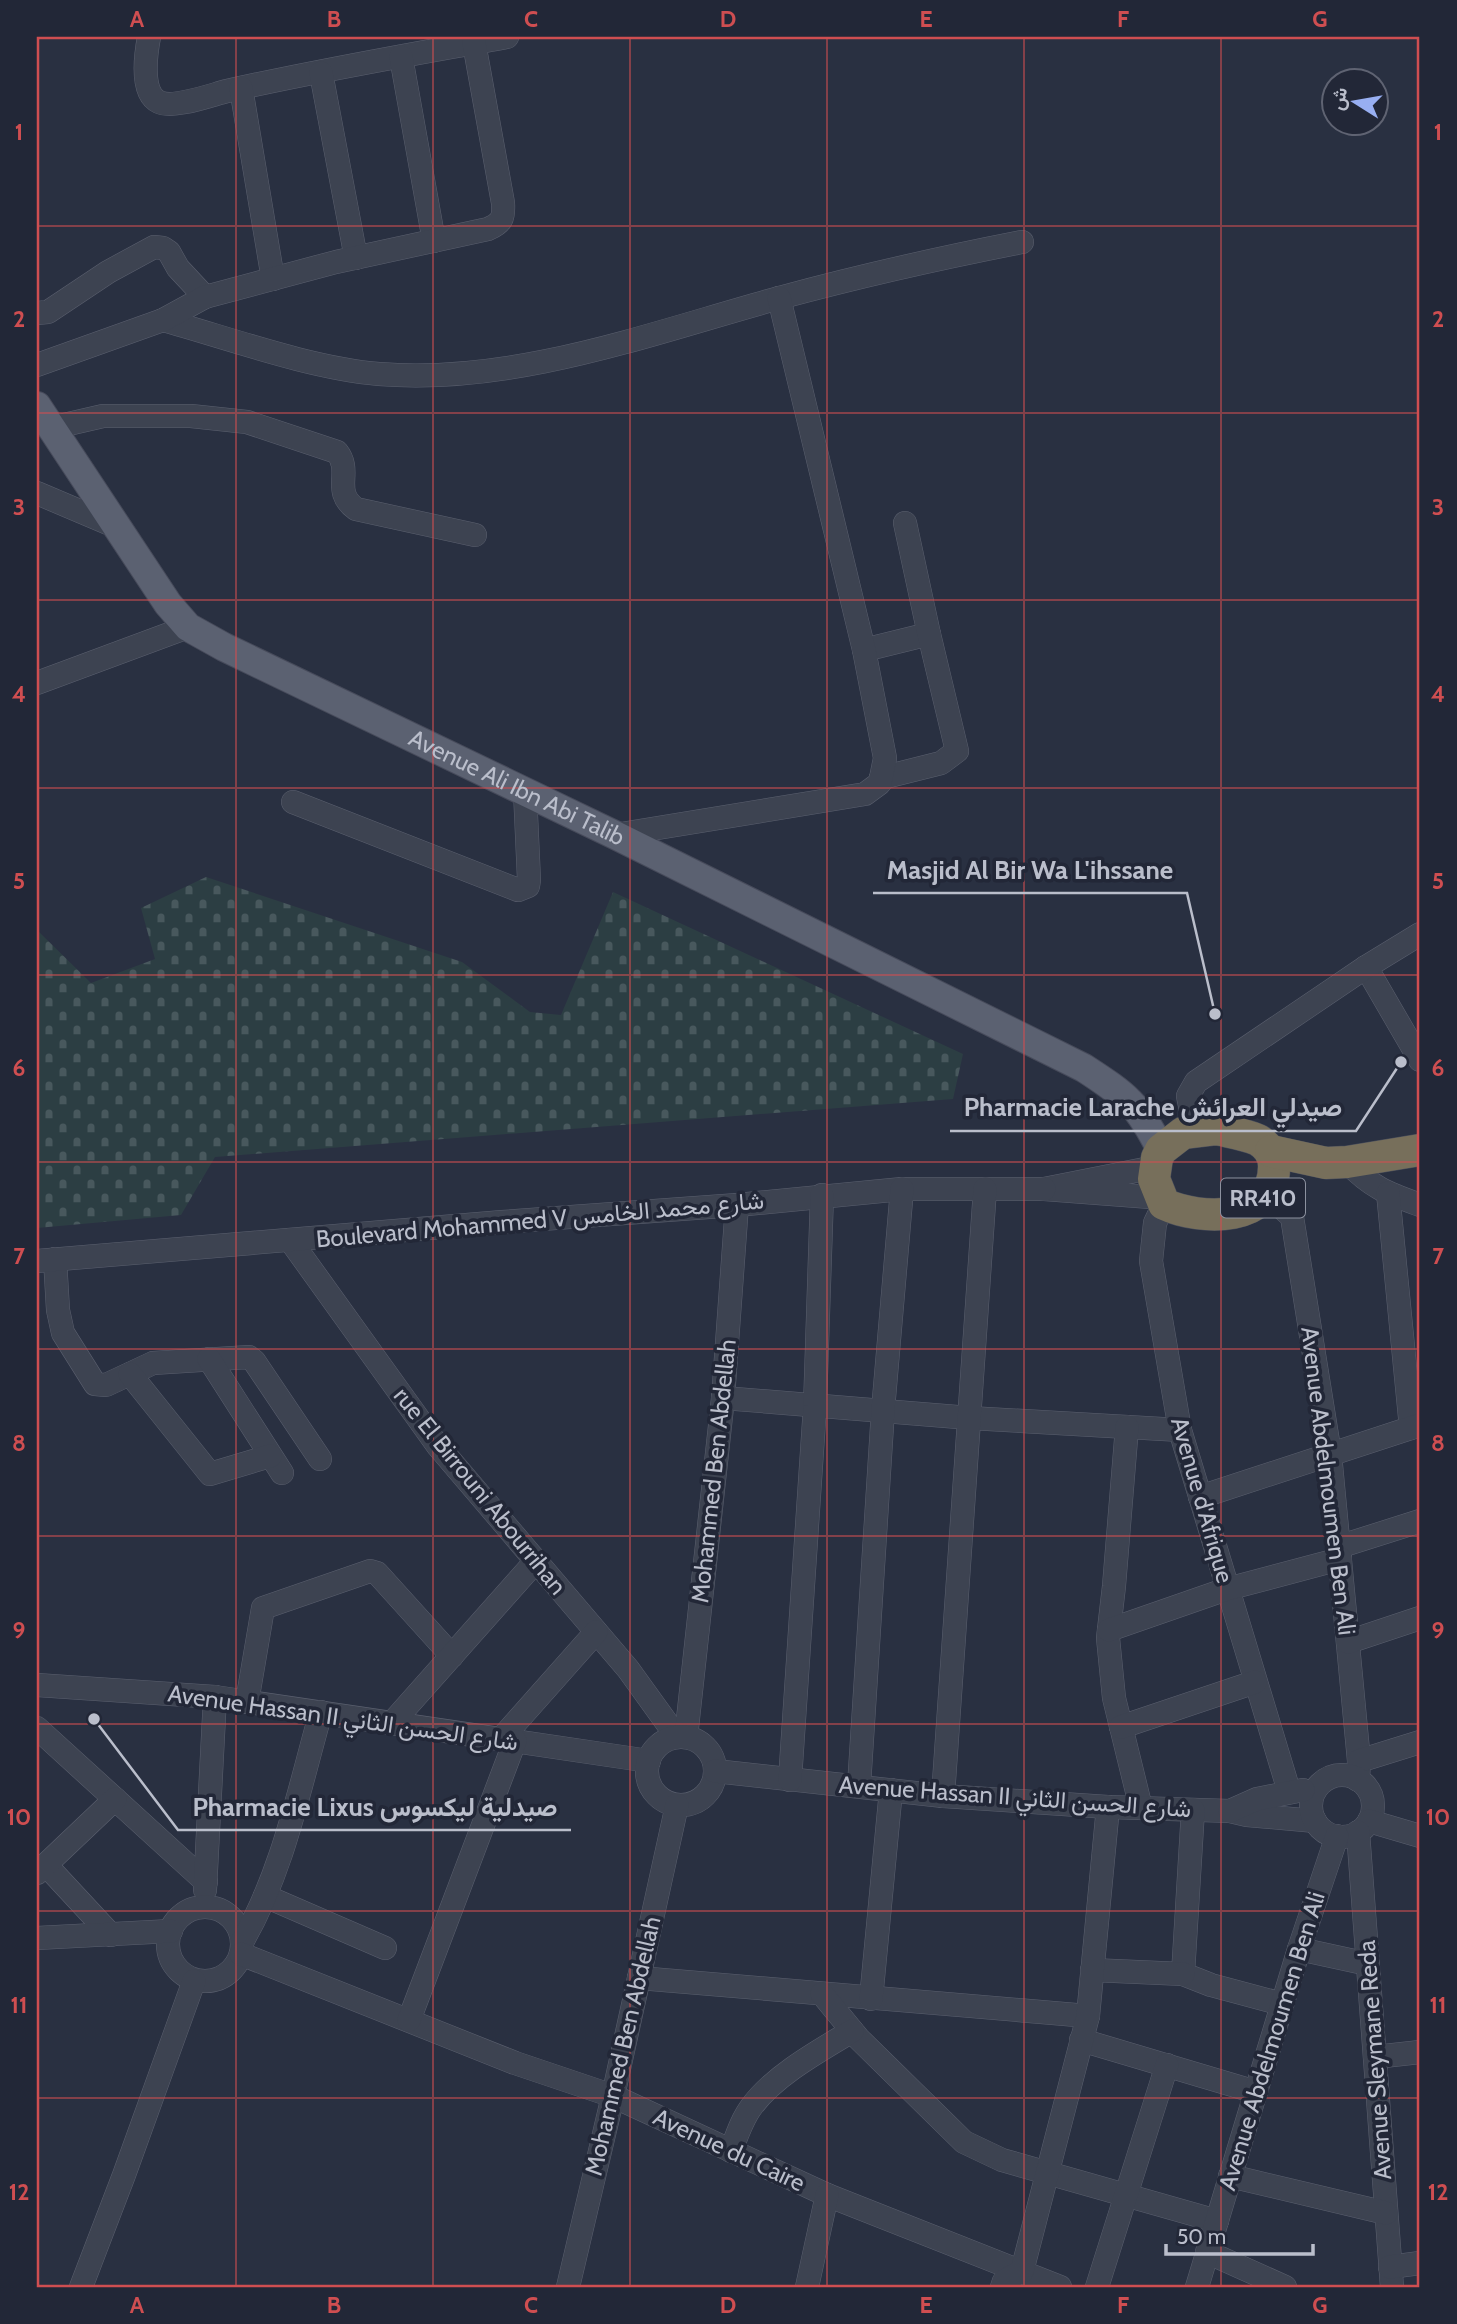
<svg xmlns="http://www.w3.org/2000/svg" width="1457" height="2324" viewBox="0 0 1457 2324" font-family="Cabin,Vazirmatn,sans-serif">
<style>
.cemetery{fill:url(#cemetery-stones)}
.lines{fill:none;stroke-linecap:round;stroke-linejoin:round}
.minor-casing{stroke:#5b606f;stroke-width:24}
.major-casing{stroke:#474b5b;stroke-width:30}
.highway-casing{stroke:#484d5c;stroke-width:33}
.minor{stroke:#3d4351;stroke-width:23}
.major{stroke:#5b6171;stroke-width:28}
.highway{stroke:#776f5b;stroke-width:32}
.grid{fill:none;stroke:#cf4e51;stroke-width:2;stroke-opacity:0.55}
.labels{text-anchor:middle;stroke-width:7;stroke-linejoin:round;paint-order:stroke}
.shield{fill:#222737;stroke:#8c919f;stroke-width:2}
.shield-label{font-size:23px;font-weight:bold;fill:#babecb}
.street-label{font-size:24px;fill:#babecb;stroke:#222737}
.leader{fill:none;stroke:#babecb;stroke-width:2.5}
.callout-dot{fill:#babecb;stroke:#222737;stroke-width:2.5}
.callout-label{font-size:26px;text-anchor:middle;font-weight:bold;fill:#babecb;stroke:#222737;stroke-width:7;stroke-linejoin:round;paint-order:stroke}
.neatline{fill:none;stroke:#cf4e51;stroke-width:2.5}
.grid-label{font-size:23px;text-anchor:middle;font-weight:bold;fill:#cf4e51}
</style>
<defs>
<pattern id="cemetery-stones" width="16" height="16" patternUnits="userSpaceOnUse" patternTransform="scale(1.75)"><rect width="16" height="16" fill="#2c3e43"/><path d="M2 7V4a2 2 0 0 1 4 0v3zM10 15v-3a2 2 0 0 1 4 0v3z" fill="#48585d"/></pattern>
</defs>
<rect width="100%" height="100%" fill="#293041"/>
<polygon class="cemetery" points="206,877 462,962 530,1012 561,1015 613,892 963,1054 953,1099 215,1157 181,1215 37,1228 37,930 91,983 155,959 141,908"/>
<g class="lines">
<defs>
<g id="minor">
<path d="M 149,37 C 146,53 140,93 159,102 C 173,109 211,95 227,91 C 319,70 414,54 507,37"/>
<polyline points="401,57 434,241"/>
<polyline points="321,73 356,258"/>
<polyline points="241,88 273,279"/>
<polyline points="37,313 48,312 108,272 154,247 163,248 169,252 178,268 205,297"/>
<path d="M 163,320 C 231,339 310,368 379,374 C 514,385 651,333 779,298 C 860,276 940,258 1022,242"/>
<path d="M 37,365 L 163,320 L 205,297 L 336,262 L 488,229 C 502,223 504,218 503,203 L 474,43"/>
<path d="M 51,428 L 103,416 L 191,416 L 247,422 L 337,452 C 353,472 331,491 356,509 L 475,535"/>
<polyline points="37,493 117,527"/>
<polyline points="864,650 929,634"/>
<polyline points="37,683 188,627"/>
<polyline points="881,778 941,763 957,751 929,634 905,523"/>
<polyline points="293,802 518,890 528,886 529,880 525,792"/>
<polyline points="615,835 865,794 880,783 885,758 864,650 779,298"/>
<polyline points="1366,967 1420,1060"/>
<polyline points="1195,1130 1188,1096 1196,1082 1366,967 1420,934"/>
<path d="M 1347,1162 C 1372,1188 1387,1193 1420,1205"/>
<polyline points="1155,1167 1044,1189 1163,1198"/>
<polyline points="1388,1193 1411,1428"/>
<polyline points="1267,1194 1292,1217 1330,1454 1359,1761 1358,1780"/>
<polyline points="1164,1204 1155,1223 1151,1261 1180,1430 1289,1791"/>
<polyline points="290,1240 438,1446 628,1669 677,1737"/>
<polyline points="55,1259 58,1310 63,1333 95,1384 106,1385 153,1363 249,1357 254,1361 320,1459"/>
<polyline points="37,1261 502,1222 737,1205 902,1189 1044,1189"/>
<polyline points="209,1359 282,1473"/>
<polyline points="130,1374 210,1474 270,1456"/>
<polyline points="723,1398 970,1418 1180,1430"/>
<polyline points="1127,1427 1114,1586 1108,1638 1114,1698 1141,1808"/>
<polyline points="1200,1497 1420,1425"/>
<polyline points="1338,1547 1420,1521"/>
<polyline points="1109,1630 1227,1589 1340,1559"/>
<polyline points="1348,1642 1420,1618"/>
<polyline points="37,1685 215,1697 649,1761"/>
<polyline points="247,1702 263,1608 370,1571 377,1573 452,1656"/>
<polyline points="392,1723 535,1562"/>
<polyline points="1121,1727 1255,1682"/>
<polyline points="37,1728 206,1882"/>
<polyline points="686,1737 723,1398 737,1205"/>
<circle cx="681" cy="1771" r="34"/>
<polyline points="501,1739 596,1632"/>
<polyline points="1359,1761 1420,1742"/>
<polyline points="715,1771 943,1796 1108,1807 1230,1811 1247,1815 1315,1821"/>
<circle cx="1342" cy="1806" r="31"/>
<polyline points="790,1780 815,1406 822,1195"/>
<polyline points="859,1786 883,1410 902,1189"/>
<polyline points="943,1796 985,1189"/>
<polyline points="1193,1810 1183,1974 1211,1985 1282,2004"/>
<polyline points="1230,1811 1257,1799 1303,1790"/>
<polyline points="1369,1821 1420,1836"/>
<polyline points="1358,1832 1392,2287"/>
<polyline points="46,1865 111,1935"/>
<polyline points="37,1873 115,1799"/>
<polyline points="205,1890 215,1697"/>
<polyline points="265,1896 385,1948"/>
<circle cx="205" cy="1944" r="37"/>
<polyline points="37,1938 171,1931"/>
<path d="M 242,1942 C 283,1872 299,1789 321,1712"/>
<polyline points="1299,1949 1368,1964"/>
<polyline points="241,1954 515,2063 613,2096 827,2195 1060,2287"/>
<polyline points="1092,1970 1183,1974"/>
<polyline points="639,1978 1088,2016"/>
<polyline points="822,1994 859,2039 964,2142 1002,2160 1217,2221"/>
<polyline points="871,1999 891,1790"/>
<polyline points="409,2020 515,1741"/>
<polyline points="1081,2040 1256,2092"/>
<polyline points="1375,2057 1420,2052"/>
<path d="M 731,2151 C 737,2135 742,2119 752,2106 C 775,2075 819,2051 852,2031"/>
<polyline points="1230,2176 1386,2213"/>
<polyline points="1207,2252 1285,2287"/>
<polyline points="1390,2267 1420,2263"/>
<polyline points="81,2287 124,2175 194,1981"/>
<polyline points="568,2287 613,2096 677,1805"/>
<polyline points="807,2287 827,2195"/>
<polyline points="1002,2287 1004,2281 1022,2271 1088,2016 1108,1807"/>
<polyline points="1097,2287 1167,2065"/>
<polyline points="1197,2287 1299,1949 1337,1836"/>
</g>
<g id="major">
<path id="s1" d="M 37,406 L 168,604 L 188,627 L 224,647 L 615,835 L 1084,1068 C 1127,1096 1138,1104 1161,1150"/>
</g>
<g id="highway">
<path d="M 1216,1129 C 1229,1132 1245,1134 1258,1140 C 1268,1146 1274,1155 1274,1166 C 1275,1223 1201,1221 1164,1204 L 1154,1179 L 1157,1158 L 1161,1150 L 1183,1133 Z"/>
<polyline points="1271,1151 1326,1163 1347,1162 1420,1150"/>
</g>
</defs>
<use href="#minor" class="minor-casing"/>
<use href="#major" class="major-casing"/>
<use href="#highway" class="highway-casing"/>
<use href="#minor" class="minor"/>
<use href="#major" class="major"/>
<use href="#highway" class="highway"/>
</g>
<path class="grid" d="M 236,37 L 236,2287M 433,37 L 433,2287M 630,37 L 630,2287M 827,37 L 827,2287M 1024,37 L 1024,2287M 1221,37 L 1221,2287M 37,226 L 1420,226M 37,413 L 1420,413M 37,600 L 1420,600M 37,788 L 1420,788M 37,975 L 1420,975M 37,1162 L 1420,1162M 37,1349 L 1420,1349M 37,1536 L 1420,1536M 37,1724 L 1420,1724M 37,1911 L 1420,1911M 37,2098 L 1420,2098"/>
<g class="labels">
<rect class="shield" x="1221" y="1178.5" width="84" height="39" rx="5"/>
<g class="shield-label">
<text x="1263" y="1206">RR410</text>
</g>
<g class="street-label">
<text dy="8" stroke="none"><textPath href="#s1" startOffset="634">Avenue Ali Ibn Abi Talib</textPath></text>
<text transform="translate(540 1220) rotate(-5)" y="8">Boulevard Mohammed V شارع محمد الخامس</text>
<text transform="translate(714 1471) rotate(-84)" y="8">Mohammed Ben Abdellah</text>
<text transform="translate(1328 1481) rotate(83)" y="8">Avenue Abdelmoumen Ben Ali</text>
<text transform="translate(480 1491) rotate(51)" y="8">rue El Birrouni Abourrihan</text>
<text transform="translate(1202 1500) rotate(74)" y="8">Avenue d'Afrique</text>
<text transform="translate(343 1718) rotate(8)" y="8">Avenue Hassan II شارع الحسن الثاني</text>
<text transform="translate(1015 1797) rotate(4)" y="8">Avenue Hassan II شارع الحسن الثاني</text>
<text transform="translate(1272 2041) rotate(-73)" y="8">Avenue Abdelmoumen Ben Ali</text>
<text transform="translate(623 2046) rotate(-77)" y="8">Mohammed Ben Abdellah</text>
<text transform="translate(1375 2060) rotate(-94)" y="8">Avenue Sleymane Reda</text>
<text transform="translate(729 2150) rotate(25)" y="8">Avenue du Caire</text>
</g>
</g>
<path class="leader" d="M1215 1014L1187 893H873M1401 1062L1356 1131H950M94 1719L178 1830H571"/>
<g class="callout-dot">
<circle cx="1215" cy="1014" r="7"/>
<circle cx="1401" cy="1062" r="7"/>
<circle cx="94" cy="1719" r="7"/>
</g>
<g class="callout-label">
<text x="1030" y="879">Masjid Al Bir Wa L'ihssane</text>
<text x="1153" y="1116">Pharmacie Larache صيدلي العرائش</text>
<text x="375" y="1816">Pharmacie Lixus صيدلية ليكسوس</text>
</g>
<rect width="1457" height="2324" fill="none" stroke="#222737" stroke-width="77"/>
<g transform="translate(1355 102) rotate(281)"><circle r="33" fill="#222737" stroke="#5f6372" stroke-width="2"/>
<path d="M0-5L12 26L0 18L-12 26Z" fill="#98aff2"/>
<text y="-10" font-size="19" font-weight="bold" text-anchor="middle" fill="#babecb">ش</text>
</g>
<path d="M1166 2244v10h147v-10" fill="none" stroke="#babecb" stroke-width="3.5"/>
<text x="1177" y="2244" font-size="21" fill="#babecb" stroke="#222737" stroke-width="5" paint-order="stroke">50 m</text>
<rect x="38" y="38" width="1380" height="2248" class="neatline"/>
<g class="grid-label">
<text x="137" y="27">A</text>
<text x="334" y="27">B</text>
<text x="531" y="27">C</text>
<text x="728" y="27">D</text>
<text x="926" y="27">E</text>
<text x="1123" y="27">F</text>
<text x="1320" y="27">G</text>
<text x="19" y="140">1</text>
<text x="1438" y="140">1</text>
<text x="19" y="327">2</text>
<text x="1438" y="327">2</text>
<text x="19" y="515">3</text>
<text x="1438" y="515">3</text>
<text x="19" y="702">4</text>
<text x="1438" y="702">4</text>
<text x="19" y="889">5</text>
<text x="1438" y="889">5</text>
<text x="19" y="1076">6</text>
<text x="1438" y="1076">6</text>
<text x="19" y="1264">7</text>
<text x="1438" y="1264">7</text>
<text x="19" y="1451">8</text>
<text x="1438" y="1451">8</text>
<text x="19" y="1638">9</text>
<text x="1438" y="1638">9</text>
<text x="19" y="1825">10</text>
<text x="1438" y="1825">10</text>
<text x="19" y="2013">11</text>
<text x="1438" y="2013">11</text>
<text x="19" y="2200">12</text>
<text x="1438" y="2200">12</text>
<text x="137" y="2313">A</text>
<text x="334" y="2313">B</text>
<text x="531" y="2313">C</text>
<text x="728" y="2313">D</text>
<text x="926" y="2313">E</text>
<text x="1123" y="2313">F</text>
<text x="1320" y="2313">G</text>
</g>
</svg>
